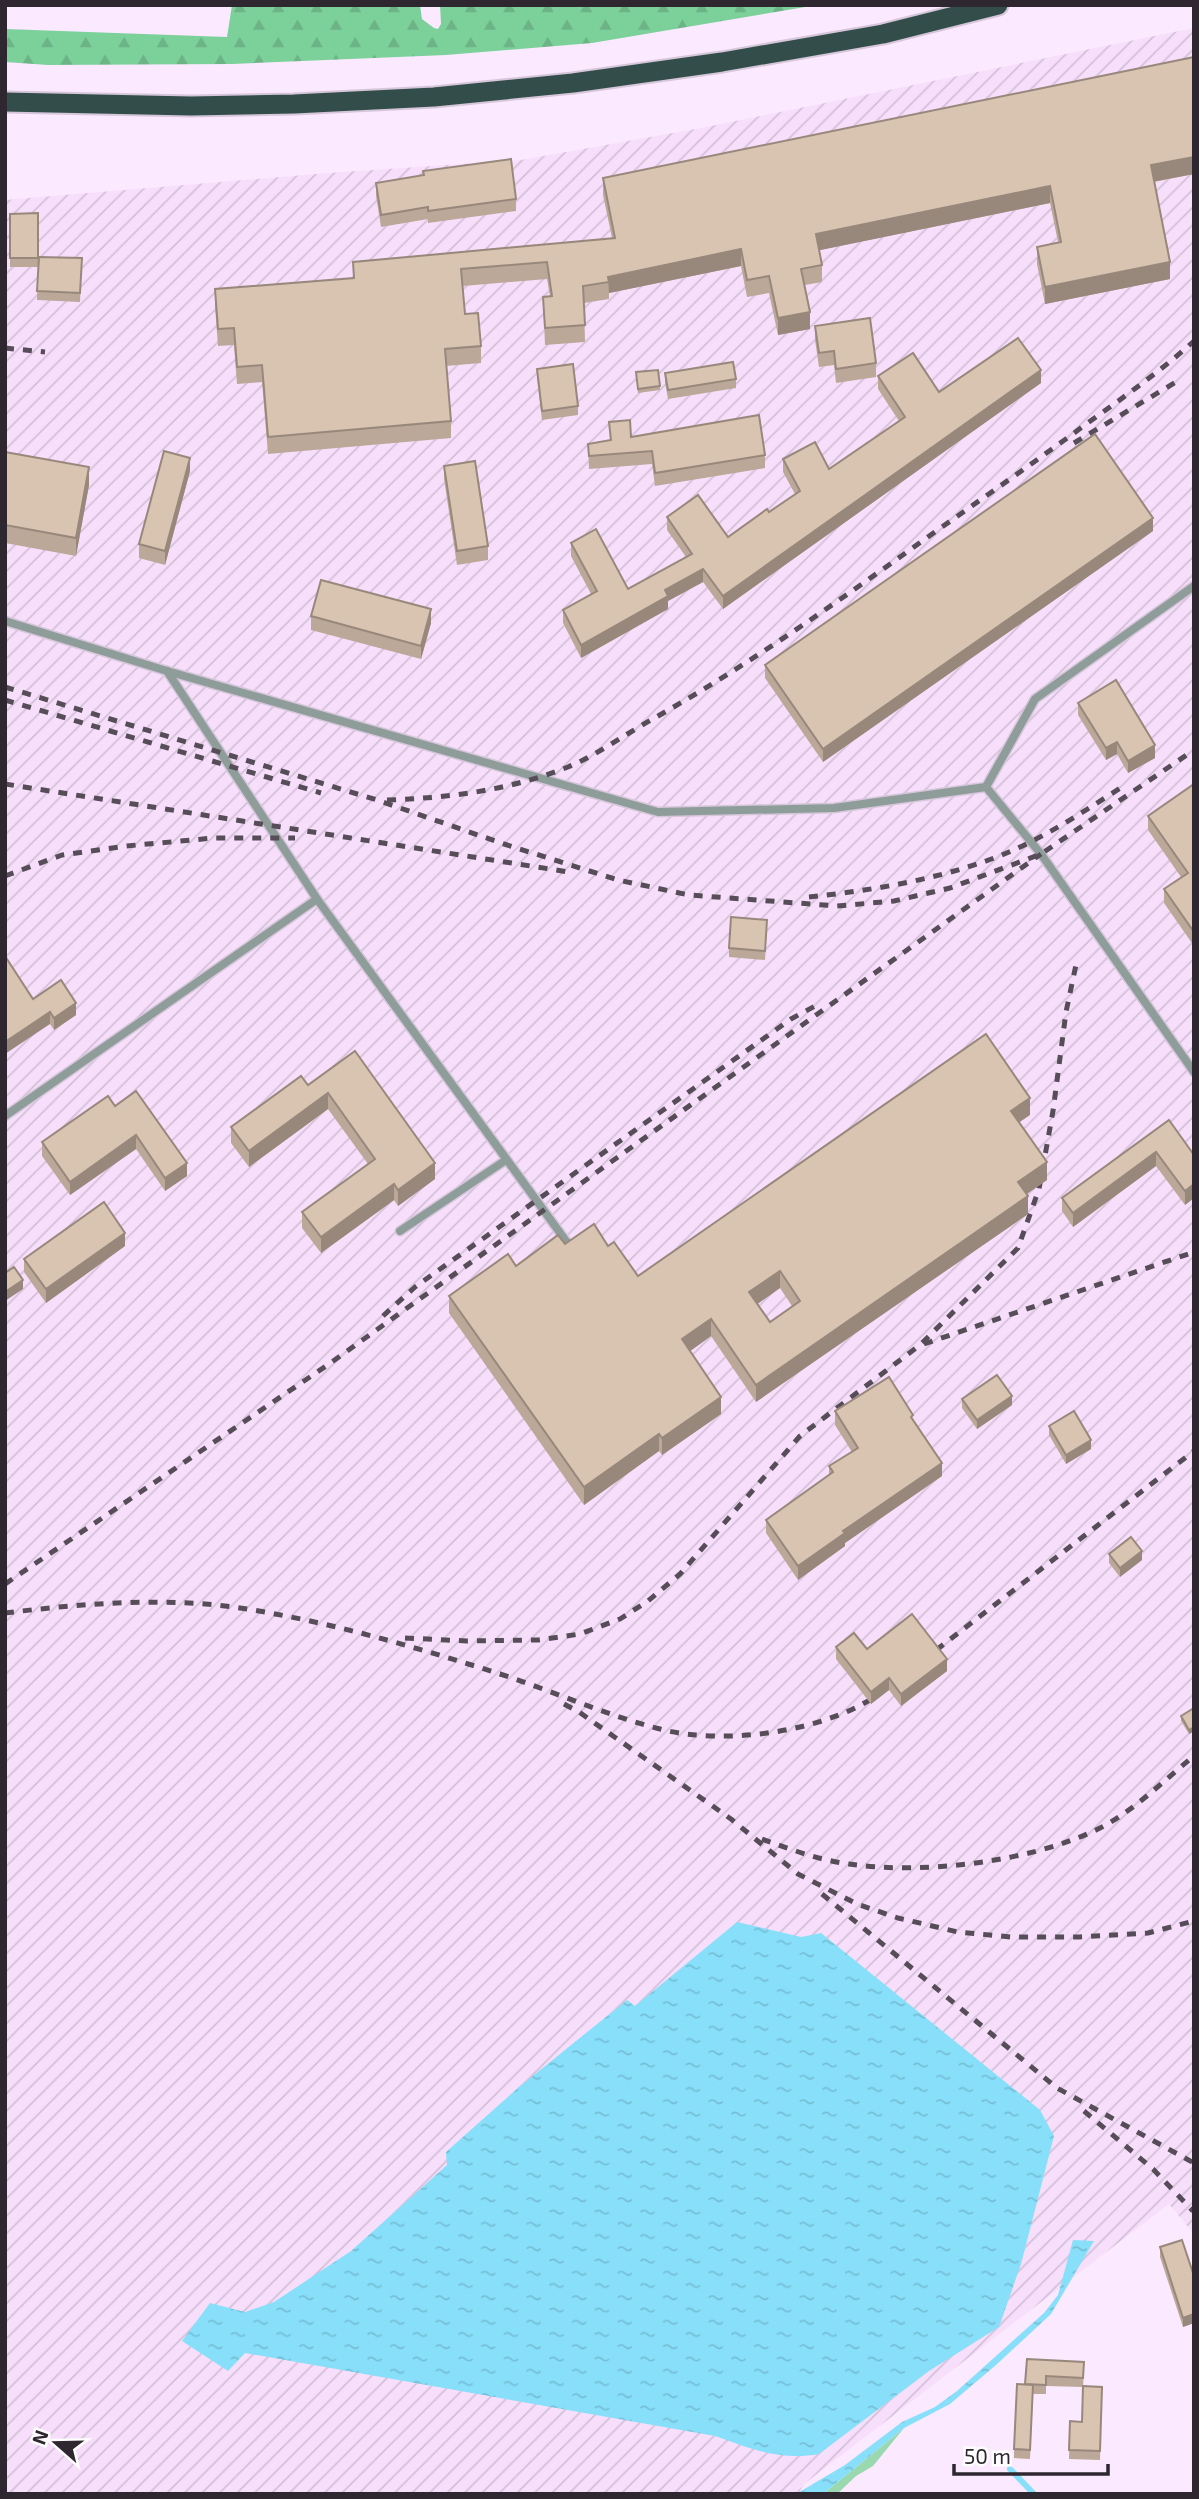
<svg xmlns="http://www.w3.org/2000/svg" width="1199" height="2499" viewBox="0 0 1199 2499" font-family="'Exo 2',sans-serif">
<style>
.industrial{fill:url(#industrial-furrows)}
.green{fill:#9ad9af}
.forest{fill:url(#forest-firs)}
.water{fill:url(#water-ripples)}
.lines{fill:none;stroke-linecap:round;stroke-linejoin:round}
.stream{stroke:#87dff9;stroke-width:6}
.service-casing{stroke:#d6c6da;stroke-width:11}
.trunk-casing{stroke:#d6c6da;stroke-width:23}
.service{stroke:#8f9d9a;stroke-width:8}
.trunk{stroke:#334e4a;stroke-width:19}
.rail{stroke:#574d58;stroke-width:5;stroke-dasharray:9 9;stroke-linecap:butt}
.wall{fill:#bba898;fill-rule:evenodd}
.shaded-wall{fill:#98887c}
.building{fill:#d9c3b1;stroke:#98887c;stroke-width:2;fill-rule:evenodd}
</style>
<defs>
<pattern id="industrial-furrows" width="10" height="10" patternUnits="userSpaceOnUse" patternTransform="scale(1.75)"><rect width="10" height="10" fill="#f7dffc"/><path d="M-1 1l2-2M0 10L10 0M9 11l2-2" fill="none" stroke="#d4bfd8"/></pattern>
<pattern id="forest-firs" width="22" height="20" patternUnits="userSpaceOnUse" patternTransform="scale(1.75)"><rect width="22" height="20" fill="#7cd19b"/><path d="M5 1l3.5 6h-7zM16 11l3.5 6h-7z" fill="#6cb386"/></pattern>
<pattern id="water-ripples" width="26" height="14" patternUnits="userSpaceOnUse" patternTransform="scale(1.75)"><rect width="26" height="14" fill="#87dff9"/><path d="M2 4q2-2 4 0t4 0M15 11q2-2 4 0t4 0" fill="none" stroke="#75bfd6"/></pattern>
</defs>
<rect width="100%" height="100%" fill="#fbe9ff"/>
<polygon class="industrial" points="1194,28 1194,2234 1169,2204 804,2484 798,2494 5,2494 5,200 328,173 521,160 701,128"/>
<polygon class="green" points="904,2428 873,2466 856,2476 837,2494 823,2494"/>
<polygon class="forest" points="232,5 420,5 422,19 434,28 438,29 441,24 440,5 817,5 592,43 446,55 232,64 48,65 5,62 5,29 227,37"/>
<g class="water">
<path d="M 737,1922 L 801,1937 L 821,1933 L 1040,2110 L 1054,2136 L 1021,2264 L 999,2327 L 929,2371 L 819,2454 C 780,2461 752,2449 715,2436 L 245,2353 L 228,2371 L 182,2341 L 210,2303 L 245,2312 L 274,2302 L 351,2251 L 447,2165 L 446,2152 L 519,2087 L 627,2000 L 635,2006 Z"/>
<polygon points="1073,2240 1094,2241 1051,2314 996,2365 950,2404 904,2428 823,2494 796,2494 845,2465 902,2422 935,2407 957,2391 1044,2313 1058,2295"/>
</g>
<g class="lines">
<polyline class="stream" points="1010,2469 1034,2494"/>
<defs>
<g id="service">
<polyline points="5,621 167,671 658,812 834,808 986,787 1041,854 1194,1072"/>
<polyline points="986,787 1035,699 1194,586"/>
<polyline points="317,899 566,1241"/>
<polyline points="5,1116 317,899 167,671"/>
<polyline points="400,1231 506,1160"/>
</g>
<polyline id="trunk" points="5,102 191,106 294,104 434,97 573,83 722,62 883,34 998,5"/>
</defs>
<use href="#service" class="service-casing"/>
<use href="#trunk" class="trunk-casing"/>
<use href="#service" class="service"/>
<use href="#trunk" class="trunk"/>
<g class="rail">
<polyline points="5,348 45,352"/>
<polyline points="1074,443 1181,379"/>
<polyline points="5,687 377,800 504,844 618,880 689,895 837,906 894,901 950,888 1041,854 1194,750"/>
<polyline points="5,700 321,793"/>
<polyline points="5,784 569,872"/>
<path d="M 387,800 C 450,798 510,790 568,767 C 597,755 624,735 651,720 C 747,666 836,603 925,539 C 980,500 1035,462 1089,422 C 1125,396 1161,371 1194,341"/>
<polyline points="5,876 62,855 126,846 214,838 295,838"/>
<path d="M 809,897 C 867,891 928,881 983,862 C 1034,845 1080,814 1125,785"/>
<polyline points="383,1316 415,1287 791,1019 815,1006"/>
<polyline points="924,1344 1194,1252"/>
<polyline points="5,1584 329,1364 1041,854"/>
<path d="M 5,1613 C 87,1603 172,1596 253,1610 C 337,1624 419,1648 500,1674 C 553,1691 605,1715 660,1729 C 725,1746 829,1732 883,1691"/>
<polyline points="405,1638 467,1641 538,1640 580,1634 620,1619 648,1601 680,1574 800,1436 920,1345 1018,1248 1039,1189 1053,1111 1066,1012 1077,960"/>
<polyline points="922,1661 1194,1451"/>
<polyline points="564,1704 579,1712 731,1819 798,1874 857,1904 898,1918 958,1932 1011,1937 1079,1937 1148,1933 1194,1921"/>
<path d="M 762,1839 C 790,1849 818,1860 849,1864 C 922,1875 1029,1862 1096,1830 C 1132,1813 1163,1781 1194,1756"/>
<polyline points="822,1894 1057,2088 1194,2163"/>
<polyline points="1084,2111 1153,2169 1193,2211"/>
</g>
</g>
<g class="wall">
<polygon points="1194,57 1194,174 1154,182 1170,279 1045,304 1037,264 1037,247 1058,242 1050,203 819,250 822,265 822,282 805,285 810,329 778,335 769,293 747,297 741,266 609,293 609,299 584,303 585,342 545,345 543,297 550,296 547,279 463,286 465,314 481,346 481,363 446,366 451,421 451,438 268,454 262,382 237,384 234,345 218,346 215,306 215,289 353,278 353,262 612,238 603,195 603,178"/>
<polygon points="376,183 516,199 516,211 428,223 428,219 381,227 376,196"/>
<polygon points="38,213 38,265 82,258 80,302 37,300 38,267 10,267 10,214"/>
<polygon points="815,326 876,363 876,377 836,383 834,365 819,367 815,340"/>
<polygon points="537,369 578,406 578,415 542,420 537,378"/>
<polygon points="636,372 660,386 660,390 638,393"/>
<polygon points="665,373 736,379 736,388 668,399 665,382"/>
<polygon points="878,376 939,392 1041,383 723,609 703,582 668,601 668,609 581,658 563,623 563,610 591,594 571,556 571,543 628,589 686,557 667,530 667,517 728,537 769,512 795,494 783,472 783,459 829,469 899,421 878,389"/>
<polygon points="609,422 631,437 765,455 765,468 655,486 652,464 589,469 588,444 610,440"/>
<polygon points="5,452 89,485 76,556 5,543"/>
<polygon points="444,466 488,546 488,560 457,565 444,479"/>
<polygon points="190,471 165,565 139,558 139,544"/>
<polygon points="1153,531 823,762 765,678 765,665"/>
<polygon points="311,616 431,623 421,659 311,630"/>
<polygon points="1078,703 1155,758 1128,773 1117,754 1106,760 1078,715"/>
<polygon points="1194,784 1194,946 1164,903 1164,889 1181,877 1148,830 1148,816"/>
<polygon points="767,929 765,960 729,957 729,948"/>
<polygon points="33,999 76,1015 54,1030"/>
<polygon points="355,1051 435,1179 398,1206 394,1200 321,1253 302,1228 302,1212 368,1164 328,1109 249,1167 231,1143 231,1127 308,1085"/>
<polygon points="115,1106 187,1176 165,1191 136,1149 70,1195 42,1156 42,1142"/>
<path d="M 1030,1115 L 1019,1122 L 1047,1180 L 1026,1194 L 1028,1214 L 756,1402 L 711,1336 L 690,1351 L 721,1414 L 662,1455 L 659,1451 L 584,1505 L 449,1313 L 449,1296 L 516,1266 L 565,1244 L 608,1246 L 638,1276 ZM 780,1288 L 792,1306 L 770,1322 L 757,1304 Z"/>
<polygon points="1169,1120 1194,1155 1194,1198 1185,1205 1156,1166 1073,1227 1062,1211 1062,1198"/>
<polygon points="125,1246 46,1303 24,1272 24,1259"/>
<polygon points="962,1399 1012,1405 977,1429 962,1408"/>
<polygon points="835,1411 913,1420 942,1476 845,1543 845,1546 798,1580 766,1533 766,1520 829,1475 829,1466 852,1452 835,1425"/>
<polygon points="1049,1426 1091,1449 1066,1464 1049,1435"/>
<polygon points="1109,1554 1142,1560 1120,1577 1109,1563"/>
<polygon points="836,1647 867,1649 947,1671 901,1706 889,1690 871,1704 836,1659"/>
<polygon points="1194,1708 1194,1731 1189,1734 1181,1721 1181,1716"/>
<polygon points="1160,2247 1194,2276 1194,2323 1183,2327 1160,2257"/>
<polygon points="1027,2359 1084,2371 1083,2387 1046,2386 1046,2394 1033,2394 1030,2459 1014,2458 1014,2449 1025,2384"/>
<polygon points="1102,2387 1100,2460 1069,2459 1070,2421 1082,2422"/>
</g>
<g class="shaded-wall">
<polygon points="1194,157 1194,174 1151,182 1151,165"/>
<polygon points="1050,186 1050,203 816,251 816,234"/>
<polygon points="741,249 741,266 609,293 608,277"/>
<polygon points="1170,262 1170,279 1045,304 1045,287"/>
<polygon points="810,312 810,329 778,335 778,318"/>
<polygon points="1041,370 1041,383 723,609 723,596"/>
<polygon points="190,458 190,471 165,565 165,551"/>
<polygon points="89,467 89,485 76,556 76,538"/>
<polygon points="1153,518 1153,531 823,762 823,749"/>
<polygon points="703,569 703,582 668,601 668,609 581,658 581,645 665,590"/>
<polygon points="431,609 431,623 421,659 421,646"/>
<polygon points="1117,742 1117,754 1106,760 1106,748"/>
<polygon points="1155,745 1155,758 1128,773 1128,761"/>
<polygon points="76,1003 76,1015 54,1030 54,1018"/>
<polygon points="50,1012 50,1024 5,1054 5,1042"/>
<polygon points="328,1093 328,1109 249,1167 249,1151"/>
<polygon points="1030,1098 1030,1115 1011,1128 1011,1111"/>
<polygon points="136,1135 136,1149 70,1195 70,1182"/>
<polygon points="1156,1152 1156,1166 1073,1227 1073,1213"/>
<polygon points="1047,1162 1047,1180 1018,1200 1018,1182"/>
<polygon points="187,1163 187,1176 165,1191 165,1178"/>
<polygon points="435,1163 435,1179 398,1206 398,1190"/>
<polygon points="394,1184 394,1200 321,1253 321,1237"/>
<polygon points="1194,1184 1194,1198 1185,1205 1185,1191"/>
<polygon points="1028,1196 1028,1214 756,1402 756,1385"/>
<polygon points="125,1233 125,1246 46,1303 46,1289"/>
<polygon points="780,1271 780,1288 749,1310 749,1292"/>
<polygon points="23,1280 23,1289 5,1301 5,1292"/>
<polygon points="711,1319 711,1336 682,1357 682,1339"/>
<polygon points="1012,1396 1012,1405 977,1429 977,1420"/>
<polygon points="721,1397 721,1414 662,1455 662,1438"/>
<polygon points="659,1434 659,1451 584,1505 584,1487"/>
<polygon points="1091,1440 1091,1449 1066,1464 1066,1455"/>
<polygon points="942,1463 942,1476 845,1543 845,1546 798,1580 798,1566 843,1531"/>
<polygon points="1142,1551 1142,1560 1120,1577 1120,1568"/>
<polygon points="947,1659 947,1671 901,1706 901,1694"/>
<polygon points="889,1678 889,1690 871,1704 871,1692"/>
<polygon points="1194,1727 1194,1731 1189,1734 1189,1730"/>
<polygon points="1194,2314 1194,2323 1183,2327 1183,2318"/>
</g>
<g class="building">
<polygon points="1194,57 1194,157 1151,165 1170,262 1045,287 1037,247 1061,242 1050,186 816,234 822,265 801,269 810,312 778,318 769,276 747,280 741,249 608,277 609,282 583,286 585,325 545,328 543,297 552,296 547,262 461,269 465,314 478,313 481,346 445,349 451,421 268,437 262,365 237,367 234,328 218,329 215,289 354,278 353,262 615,238 603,178"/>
<polygon points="511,159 516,199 428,211 428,207 381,215 376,183 424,175 423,171"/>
<polygon points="38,213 38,258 10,258 10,214"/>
<polygon points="39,257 82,258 80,293 37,291"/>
<polygon points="870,318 876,363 836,369 834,351 819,353 815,326"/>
<polygon points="1018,338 1041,370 723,596 703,569 665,590 668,596 581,645 563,610 597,591 571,543 596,529 628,589 692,554 667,517 698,495 728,537 767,509 769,512 800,491 783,459 815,442 829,469 905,417 878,376 913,353 939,392"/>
<polygon points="733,362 736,379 668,390 665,373"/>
<polygon points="573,364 578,406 542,411 537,369"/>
<polygon points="658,370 660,386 638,389 636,372"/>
<polygon points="759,415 765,455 655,473 652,451 589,456 588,444 611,440 609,422 630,420 631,437"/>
<polygon points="1095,434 1153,518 823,749 765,665"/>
<polygon points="164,451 190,458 165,551 139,544"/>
<polygon points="5,452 89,467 76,538 5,525"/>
<polygon points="475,461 488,546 457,551 444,466"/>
<polygon points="321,580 431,609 421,646 311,616"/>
<polygon points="1116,680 1155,745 1128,761 1117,742 1106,748 1078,703"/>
<polygon points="1194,784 1194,932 1164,889 1188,873 1148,816"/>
<polygon points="731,917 767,920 765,951 729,948"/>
<polygon points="5,956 33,999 61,980 76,1003 54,1018 50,1012 5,1042"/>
<path d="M 986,1034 L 1030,1098 L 1011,1111 L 1047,1162 L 1018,1182 L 1028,1196 L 756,1385 L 711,1319 L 682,1339 L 721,1397 L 662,1438 L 659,1434 L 584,1487 L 449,1296 L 508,1254 L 516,1266 L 558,1235 L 565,1244 L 594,1224 L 608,1246 L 614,1242 L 638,1276 ZM 780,1271 L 800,1301 L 770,1322 L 749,1292 Z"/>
<polygon points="355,1051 435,1163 398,1190 394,1184 321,1237 302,1212 375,1159 328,1093 249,1151 231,1127 301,1076 308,1085"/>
<polygon points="136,1091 187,1163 165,1178 136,1135 70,1182 42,1142 108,1096 115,1106"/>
<polygon points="1169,1120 1194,1155 1194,1184 1185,1191 1156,1152 1073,1213 1062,1198"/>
<polygon points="104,1202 125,1233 46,1289 24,1259"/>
<polygon points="14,1267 23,1280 5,1292 5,1273"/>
<polygon points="997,1375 1012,1396 977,1420 962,1399"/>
<polygon points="889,1377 913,1415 911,1417 942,1463 843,1531 845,1533 798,1566 766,1520 833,1472 829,1466 858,1448 835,1411"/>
<polygon points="1074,1411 1091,1440 1066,1455 1049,1426"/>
<polygon points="1131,1537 1142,1551 1120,1568 1109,1554"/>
<polygon points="912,1614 947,1659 901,1694 889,1678 871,1692 836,1647 854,1633 867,1649"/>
<polygon points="1194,1708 1194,1727 1189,1730 1181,1716"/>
<polygon points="1182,2240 1194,2276 1194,2314 1183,2318 1160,2247"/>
<polygon points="1027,2359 1084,2362 1083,2378 1046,2376 1046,2385 1025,2384"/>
<polygon points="1017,2384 1033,2385 1030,2450 1014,2449"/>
<polygon points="1083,2386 1102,2387 1100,2451 1069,2450 1070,2421 1082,2422"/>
</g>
<rect width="1199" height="2499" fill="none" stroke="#2e272f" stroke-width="14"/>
<g transform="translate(56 2443) rotate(290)" stroke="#fdfdfd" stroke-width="5" paint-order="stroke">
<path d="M0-5L12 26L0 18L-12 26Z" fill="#2e272f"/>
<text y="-10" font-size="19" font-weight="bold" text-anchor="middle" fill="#2e272f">N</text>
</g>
<path d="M954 2464v10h154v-10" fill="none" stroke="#2e272f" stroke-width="3.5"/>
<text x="964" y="2464" font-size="21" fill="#2e272f" stroke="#fdfdfd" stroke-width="5" paint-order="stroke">50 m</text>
</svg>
